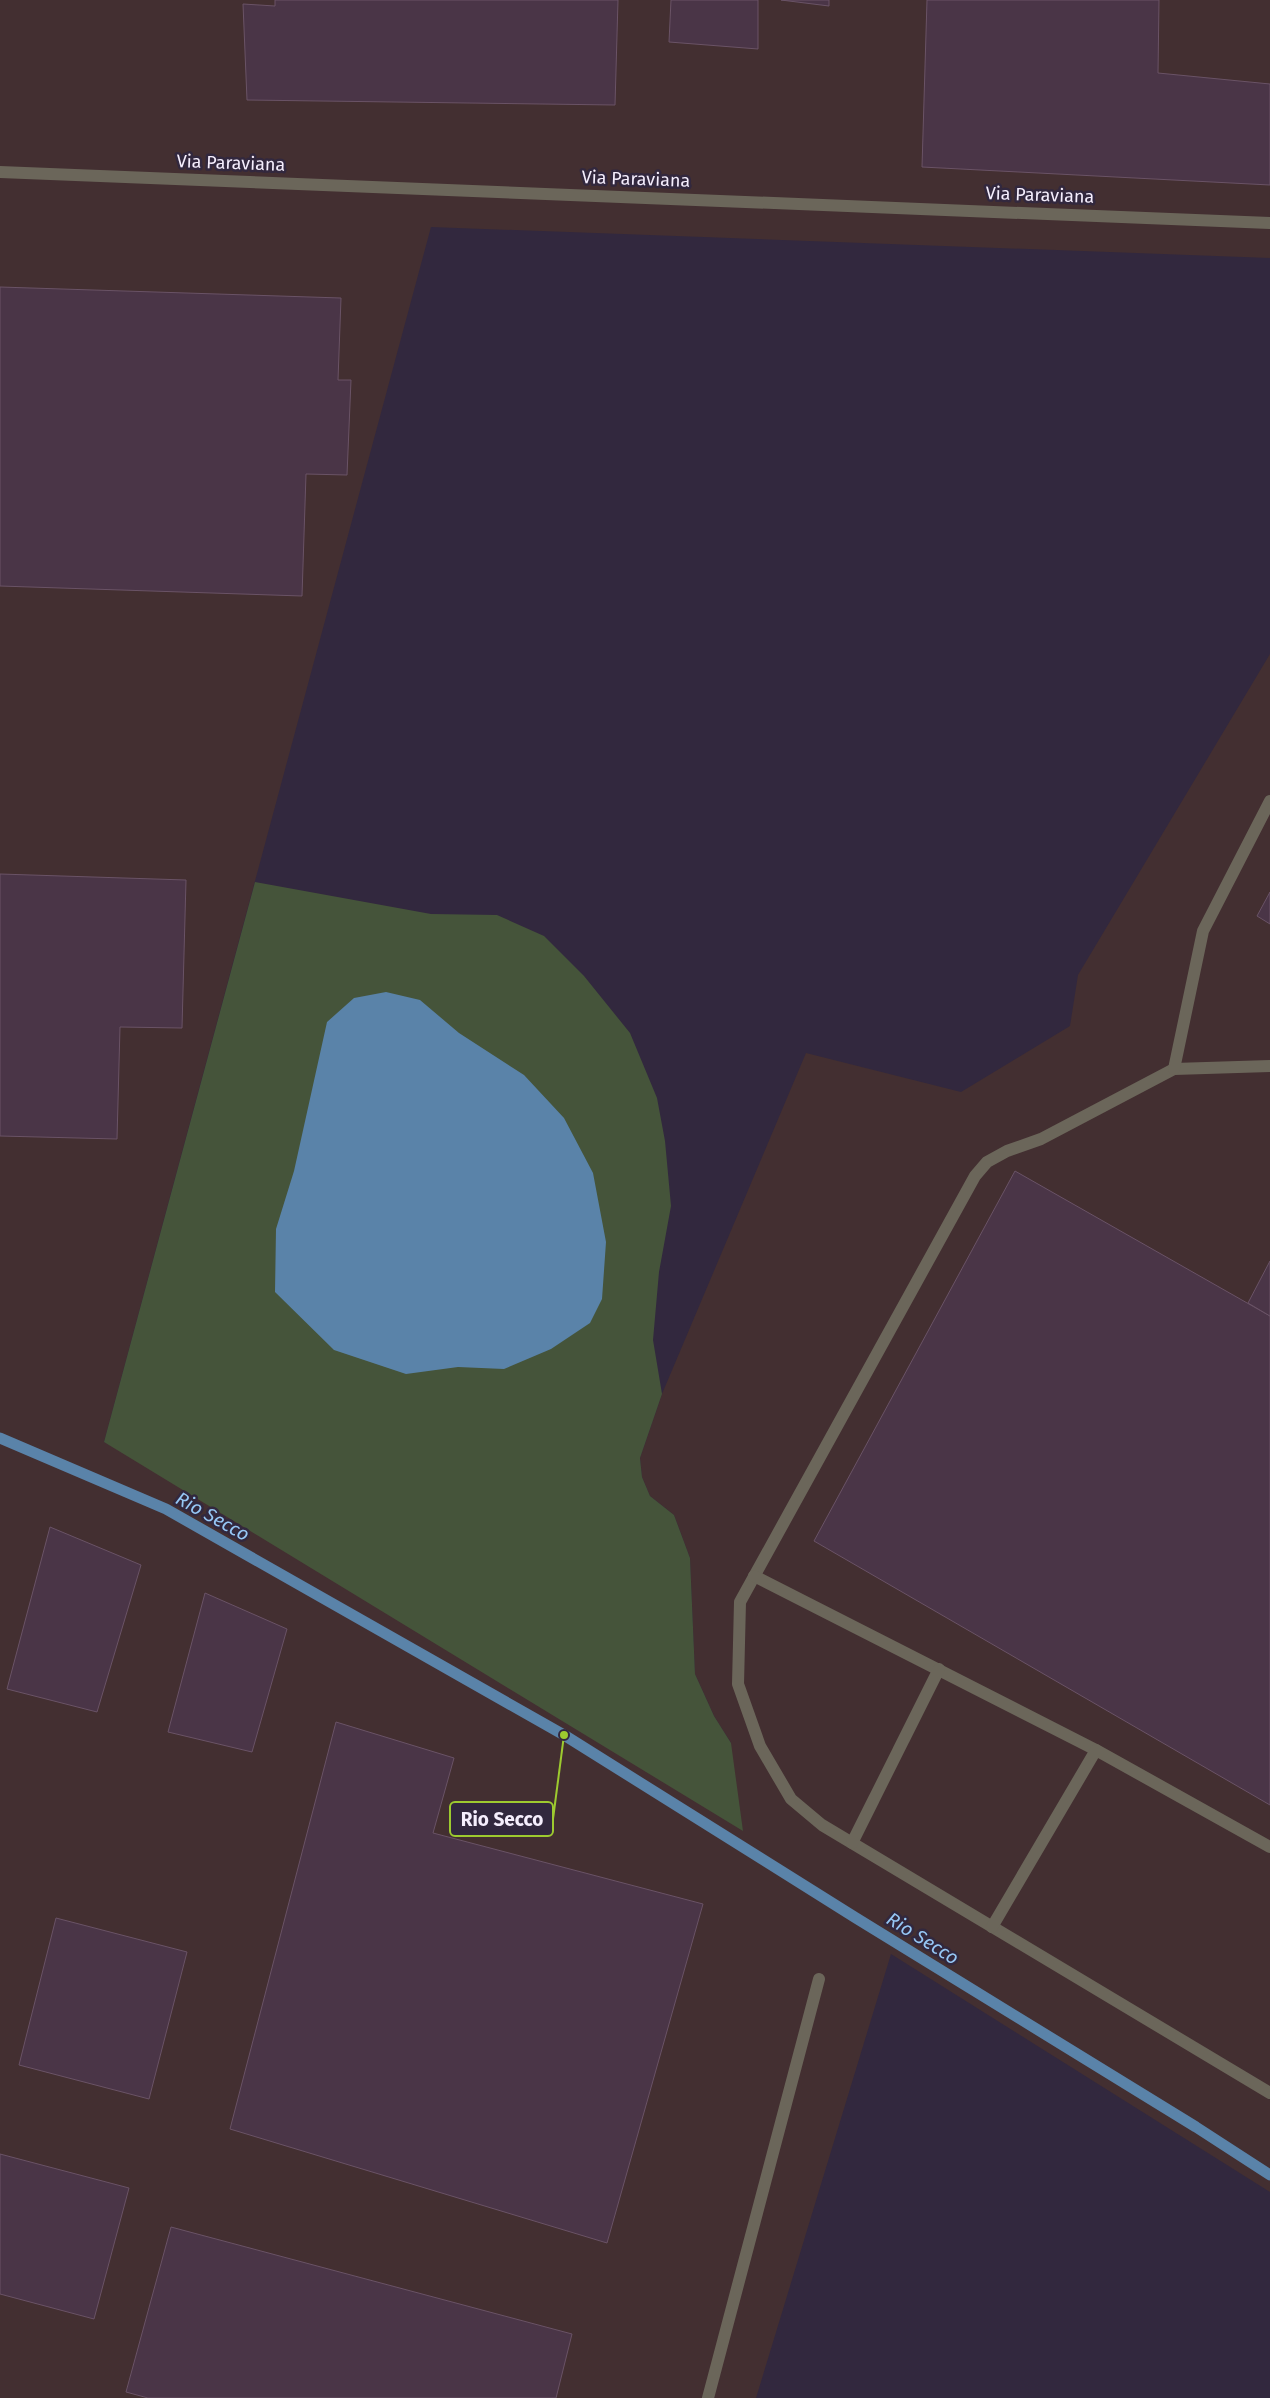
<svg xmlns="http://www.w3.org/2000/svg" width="1270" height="2398" viewBox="0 0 1270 2398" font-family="'Fira Sans',sans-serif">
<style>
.industrial{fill:#432f31}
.green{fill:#45543a}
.water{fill:#5a83a9}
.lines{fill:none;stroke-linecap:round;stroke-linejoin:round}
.stream{stroke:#5a83a9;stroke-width:11}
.building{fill:#4a3547;stroke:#6a5366}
.service{stroke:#6b665a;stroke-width:12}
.minor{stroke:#6b665a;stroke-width:12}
.labels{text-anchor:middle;stroke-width:5;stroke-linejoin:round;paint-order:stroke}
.street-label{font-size:18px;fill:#f5eefd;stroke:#32283e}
.water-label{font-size:19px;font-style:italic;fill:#96c7f5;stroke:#32283e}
.leader{fill:none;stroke:#9dca2f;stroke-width:2}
.callout-dot{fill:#9dca2f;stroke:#32283e;stroke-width:2}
.callout{fill:#32283e;stroke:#9dca2f;stroke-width:2}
.callout-label{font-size:19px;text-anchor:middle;font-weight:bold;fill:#f5eefd}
</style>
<rect width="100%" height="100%" fill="#32283e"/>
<polygon class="industrial" points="0,0 1270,0 1270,258 431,227 104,1442 731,1743 714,1716 695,1674 690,1558 674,1515 650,1496 642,1477 640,1458 662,1394 806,1053 961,1092 1070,1026 1078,975 1270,654 1270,2192 891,1954 756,2398 0,2398"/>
<polygon class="green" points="255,882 431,914 497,915 544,936 584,976 630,1033 657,1098 665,1141 671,1206 659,1272 653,1340 662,1394 640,1458 642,1477 650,1496 674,1515 690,1558 695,1674 714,1716 731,1743 743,1831 104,1442"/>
<polygon class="water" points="386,992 420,1000 459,1033 524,1075 564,1118 593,1173 606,1242 602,1299 590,1323 551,1349 504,1369 458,1367 406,1374 334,1350 275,1292 276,1229 294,1171 327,1022 354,998"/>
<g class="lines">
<polyline class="stream" points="0,1438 166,1509 564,1735 856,1918 1196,2127 1270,2175"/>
</g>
<g class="building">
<polygon points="275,0 618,0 615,105 247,100 243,4 275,6"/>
<polygon points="671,0 758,0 758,49 669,42"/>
<polygon points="781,0 829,0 829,6"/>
<polygon points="927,0 1159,0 1158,73 1270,84 1270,185 922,167"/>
<polygon points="0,287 341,298 338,380 351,380 347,475 306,474 302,596 0,586"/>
<polygon points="0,874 186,880 182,1028 120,1027 117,1139 0,1136"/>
<polygon points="1270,892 1270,924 1257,916"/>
<polygon points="1015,1171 1270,1316 1270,1805 814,1541"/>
<polygon points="1270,1261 1270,1316 1248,1303"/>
<polygon points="50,1527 141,1565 97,1712 7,1689"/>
<polygon points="205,1593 287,1629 252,1752 168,1732"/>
<polygon points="336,1722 454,1758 433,1833 703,1904 607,2243 230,2129"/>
<polygon points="56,1918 187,1952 149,2099 19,2065"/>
<polygon points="0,2154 129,2188 94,2319 0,2294"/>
<polygon points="171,2227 572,2334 556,2398 148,2398 126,2392"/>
</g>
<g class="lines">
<g class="service">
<polyline points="1270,1066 1174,1069 1041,1139 1007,1151 987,1162 975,1176 740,1602 738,1684 760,1746 791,1799 822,1825 1270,2093"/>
<polyline points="1174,1069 1203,931 1270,801"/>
<polyline points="754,1576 1096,1750"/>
<polyline points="852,1843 939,1669"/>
<polyline points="992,1927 1096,1750 1270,1847"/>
</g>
<g class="minor">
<polyline points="0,172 1270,223"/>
<polyline points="708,2398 819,1979"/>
</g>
</g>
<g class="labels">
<g class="street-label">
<text transform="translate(231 163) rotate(2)" y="6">Via Paraviana</text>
<text transform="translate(636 179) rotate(2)" y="6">Via Paraviana</text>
<text transform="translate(1040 195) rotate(2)" y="6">Via Paraviana</text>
</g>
<g class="water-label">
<text transform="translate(213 1516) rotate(29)" y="7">Rio Secco</text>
<text transform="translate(923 1938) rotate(32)" y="7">Rio Secco</text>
</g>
</g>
<path class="leader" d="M564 1735L553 1819"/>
<circle class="callout-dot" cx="564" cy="1735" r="5"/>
<rect class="callout" x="450" y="1802" width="103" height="34" rx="5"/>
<g class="callout-label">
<text x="502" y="1826">Rio Secco</text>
</g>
</svg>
